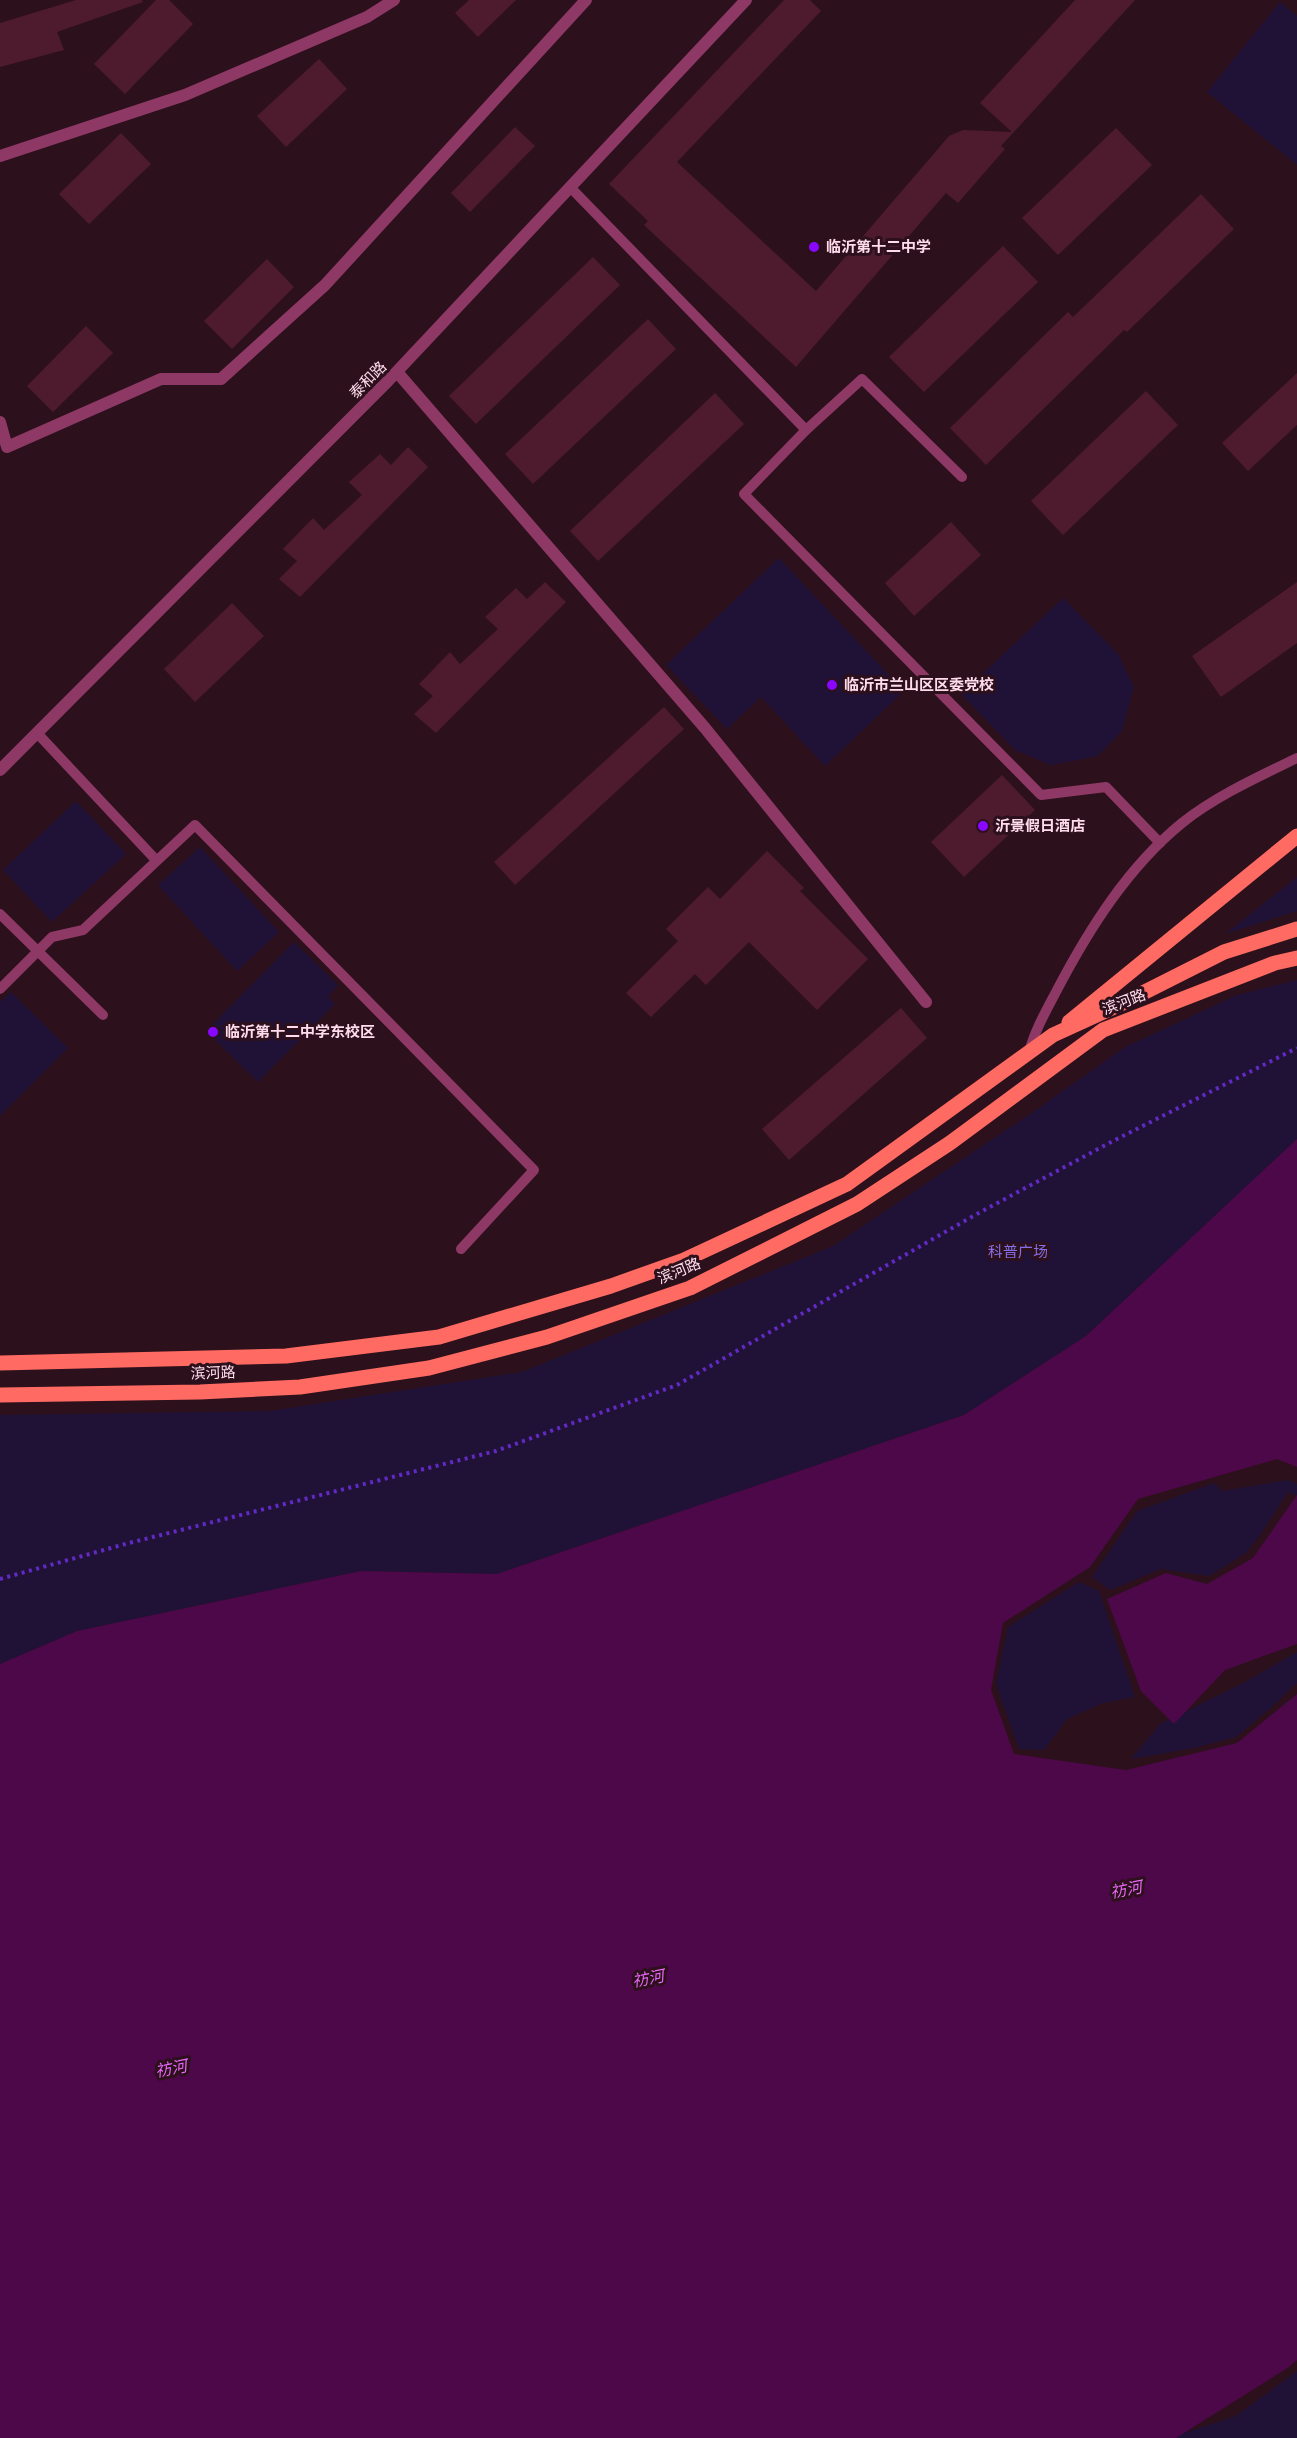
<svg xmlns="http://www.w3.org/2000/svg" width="1297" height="2438" viewBox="0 0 1297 2438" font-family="Ubuntu,'Noto Sans SC',sans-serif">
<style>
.green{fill:#201237}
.water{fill:#4d0849}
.building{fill:#4e1b2e}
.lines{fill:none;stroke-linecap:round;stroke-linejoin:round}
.path{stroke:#6229c5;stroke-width:4;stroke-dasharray:3 4.5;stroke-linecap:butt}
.lane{stroke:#8e3866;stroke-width:10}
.street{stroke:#8e3866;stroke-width:12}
.primary{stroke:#ff6a62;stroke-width:15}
.poi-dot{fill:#8907ff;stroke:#2c101b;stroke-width:2}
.labels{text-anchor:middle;stroke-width:6;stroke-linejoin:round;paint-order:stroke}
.poi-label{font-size:15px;font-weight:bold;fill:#ffdbec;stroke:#2c101b;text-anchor:start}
.street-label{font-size:15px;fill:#ffdbec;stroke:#2c101b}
.park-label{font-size:15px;fill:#846ee9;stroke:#2c101b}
.water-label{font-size:16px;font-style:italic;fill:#ee69ff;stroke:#2c101b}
</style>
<rect width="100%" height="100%" fill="#2c101b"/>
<g class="green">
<polygon points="1280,2 1297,16 1297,165 1207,92"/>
<polygon points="779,558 904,691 825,766 761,697 727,729 666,665"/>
<polygon points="1063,598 1118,654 1134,687 1122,731 1098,756 1051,765 1015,750 961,694"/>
<polygon points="76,801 126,854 52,922 3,870"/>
<polygon points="200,847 279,932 237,971 158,885"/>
<polygon points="1297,877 1297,911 1225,934"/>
<polygon points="294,942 338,985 328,997 335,1004 258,1082 206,1031"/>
<polygon points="1297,980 1297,1139 1086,1336 964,1415 497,1574 361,1571 77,1631 0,1664 0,1415 270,1411 522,1372 833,1246 1036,1110 1125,1047 1237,995"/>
<polygon points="11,992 68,1048 0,1116 0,1002"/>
<polygon points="1288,1480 1297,1484 1297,1496 1288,1492 1259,1537 1246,1553 1209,1576 1161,1569 1110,1590 1092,1577 1137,1511 1214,1483 1222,1491"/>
<polygon points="1079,1582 1099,1591 1135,1697 1103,1703 1067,1719 1044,1750 1019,1749 996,1684 1008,1627"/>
<polygon points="1297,1652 1297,1683 1274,1705 1236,1737 1194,1748 1131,1759 1160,1724 1243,1683"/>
<polygon points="1297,2371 1297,2438 1169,2438 1236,2416"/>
</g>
<g class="water">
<polygon points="1297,1139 1297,1467 1277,1459 1138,1499 1090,1567 1003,1623 991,1690 1014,1754 1126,1770 1237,1743 1297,1694 1297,2360 1289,2367 1176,2438 0,2438 0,1664 77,1631 361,1571 497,1574 964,1415 1086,1336"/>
<polygon points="1297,1495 1297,1644 1225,1670 1174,1724 1141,1691 1107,1599 1166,1573 1207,1584 1253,1558"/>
</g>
<g class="building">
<polygon points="76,0 142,0 143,2 57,32 64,50 0,67 0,23"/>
<polygon points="156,0 169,0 193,24 125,94 94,64"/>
<polygon points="469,0 516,0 478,37 455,13"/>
<polygon points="784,0 810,0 821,11 677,162 816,291 949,136 963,130 1012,132 980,103 1075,0 1135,0 1001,146 1005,149 958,203 946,193 796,367 644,225 648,221 609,184"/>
<polygon points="319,59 347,89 286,147 257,116"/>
<polygon points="515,127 535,146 470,212 451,193"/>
<polygon points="1116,128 1152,165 1058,255 1022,218"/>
<polygon points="121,133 151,164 89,224 59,194"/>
<polygon points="1201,194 1234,229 1127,332 1124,330 986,465 950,428 1068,312 1073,317"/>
<polygon points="1003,246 1038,282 924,392 889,357"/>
<polygon points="593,257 620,285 476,424 449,396"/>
<polygon points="267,259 294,287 232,349 204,321"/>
<polygon points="648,319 676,349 533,484 505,454"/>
<polygon points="86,326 113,353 53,412 27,386"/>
<polygon points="1297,373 1297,425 1248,471 1222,443"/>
<polygon points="1146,391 1178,425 1063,535 1031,501"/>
<polygon points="715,393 744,424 598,561 570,531"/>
<polygon points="408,447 428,467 300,597 279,579 297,561 283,549 313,518 324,530 362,495 349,482 380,454 391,465"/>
<polygon points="951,522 981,555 914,616 885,583"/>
<polygon points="545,582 566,602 436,733 414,714 433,696 419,684 450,652 460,664 498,629 485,617 516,588 527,599"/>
<polygon points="1297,582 1297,643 1221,697 1192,656"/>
<polygon points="232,603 264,636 195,702 164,669"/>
<polygon points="664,707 684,729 515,885 494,862"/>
<polygon points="1002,775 1035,810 964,877 931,842"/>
<polygon points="767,851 804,888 800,891 868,959 817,1010 749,942 706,985 695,974 651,1017 626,993 678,941 666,929 708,887 720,899"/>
<polygon points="901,1008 927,1038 789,1160 762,1129"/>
</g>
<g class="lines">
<polyline class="path" points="0,1579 129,1543 496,1451 677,1385 975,1215 1113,1141 1297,1048"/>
<g class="lane">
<polyline points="570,187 806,430"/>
<polyline points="962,477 862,379 806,430 744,494 1041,795 1106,787 1160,843"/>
<polyline points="37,733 156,860"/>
<polyline points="0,914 103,1015"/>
<polyline points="0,989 52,937 83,930 195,825 534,1170 461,1249"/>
<path d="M 1029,1052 C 1035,1030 1046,1011 1057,990 C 1089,929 1128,867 1182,823 C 1216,796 1258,777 1297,758"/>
</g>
<g class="street">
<polyline points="0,156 185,95 367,17 394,0"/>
<polyline points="397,372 705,728 926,1002"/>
<polyline points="0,422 7,447 161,379 221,379 325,285 586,0"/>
<polyline points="0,770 388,381 746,0"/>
</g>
<g class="primary">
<polyline points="1069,1022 1297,836"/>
<polyline points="0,1363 286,1356 439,1337 611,1286 684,1260 847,1184 1053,1035 1123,1003 1224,952 1297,929"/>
<polyline points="0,1395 200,1392 300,1387 429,1368 547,1337 690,1288 857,1204 950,1143 1103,1030 1275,963 1297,958"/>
</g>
</g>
<g class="poi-dot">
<circle cx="814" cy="247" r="6"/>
<circle cx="832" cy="685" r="6"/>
<circle cx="983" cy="826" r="6"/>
<circle cx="213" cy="1032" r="6"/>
</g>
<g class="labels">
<g class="poi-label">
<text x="826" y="252">临沂第十二中学</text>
<text x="844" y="690">临沂市兰山区区委党校</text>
<text x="995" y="831">沂景假日酒店</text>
<text x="225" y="1037">临沂第十二中学东校区</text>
</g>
<g class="street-label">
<text transform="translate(368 380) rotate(-45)" y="5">泰和路</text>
<text transform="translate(1124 1002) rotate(-21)" y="5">滨河路</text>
<text transform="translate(679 1271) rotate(-22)" y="5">滨河路</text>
<text transform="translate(213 1373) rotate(-2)" y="5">滨河路</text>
</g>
<g class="park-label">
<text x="1018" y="1257">科普广场</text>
</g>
<g class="water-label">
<text transform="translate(1126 1889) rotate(-11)" y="6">祊河</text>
<text transform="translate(648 1978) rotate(-11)" y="6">祊河</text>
<text transform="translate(171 2068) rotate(-11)" y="6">祊河</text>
</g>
</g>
</svg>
